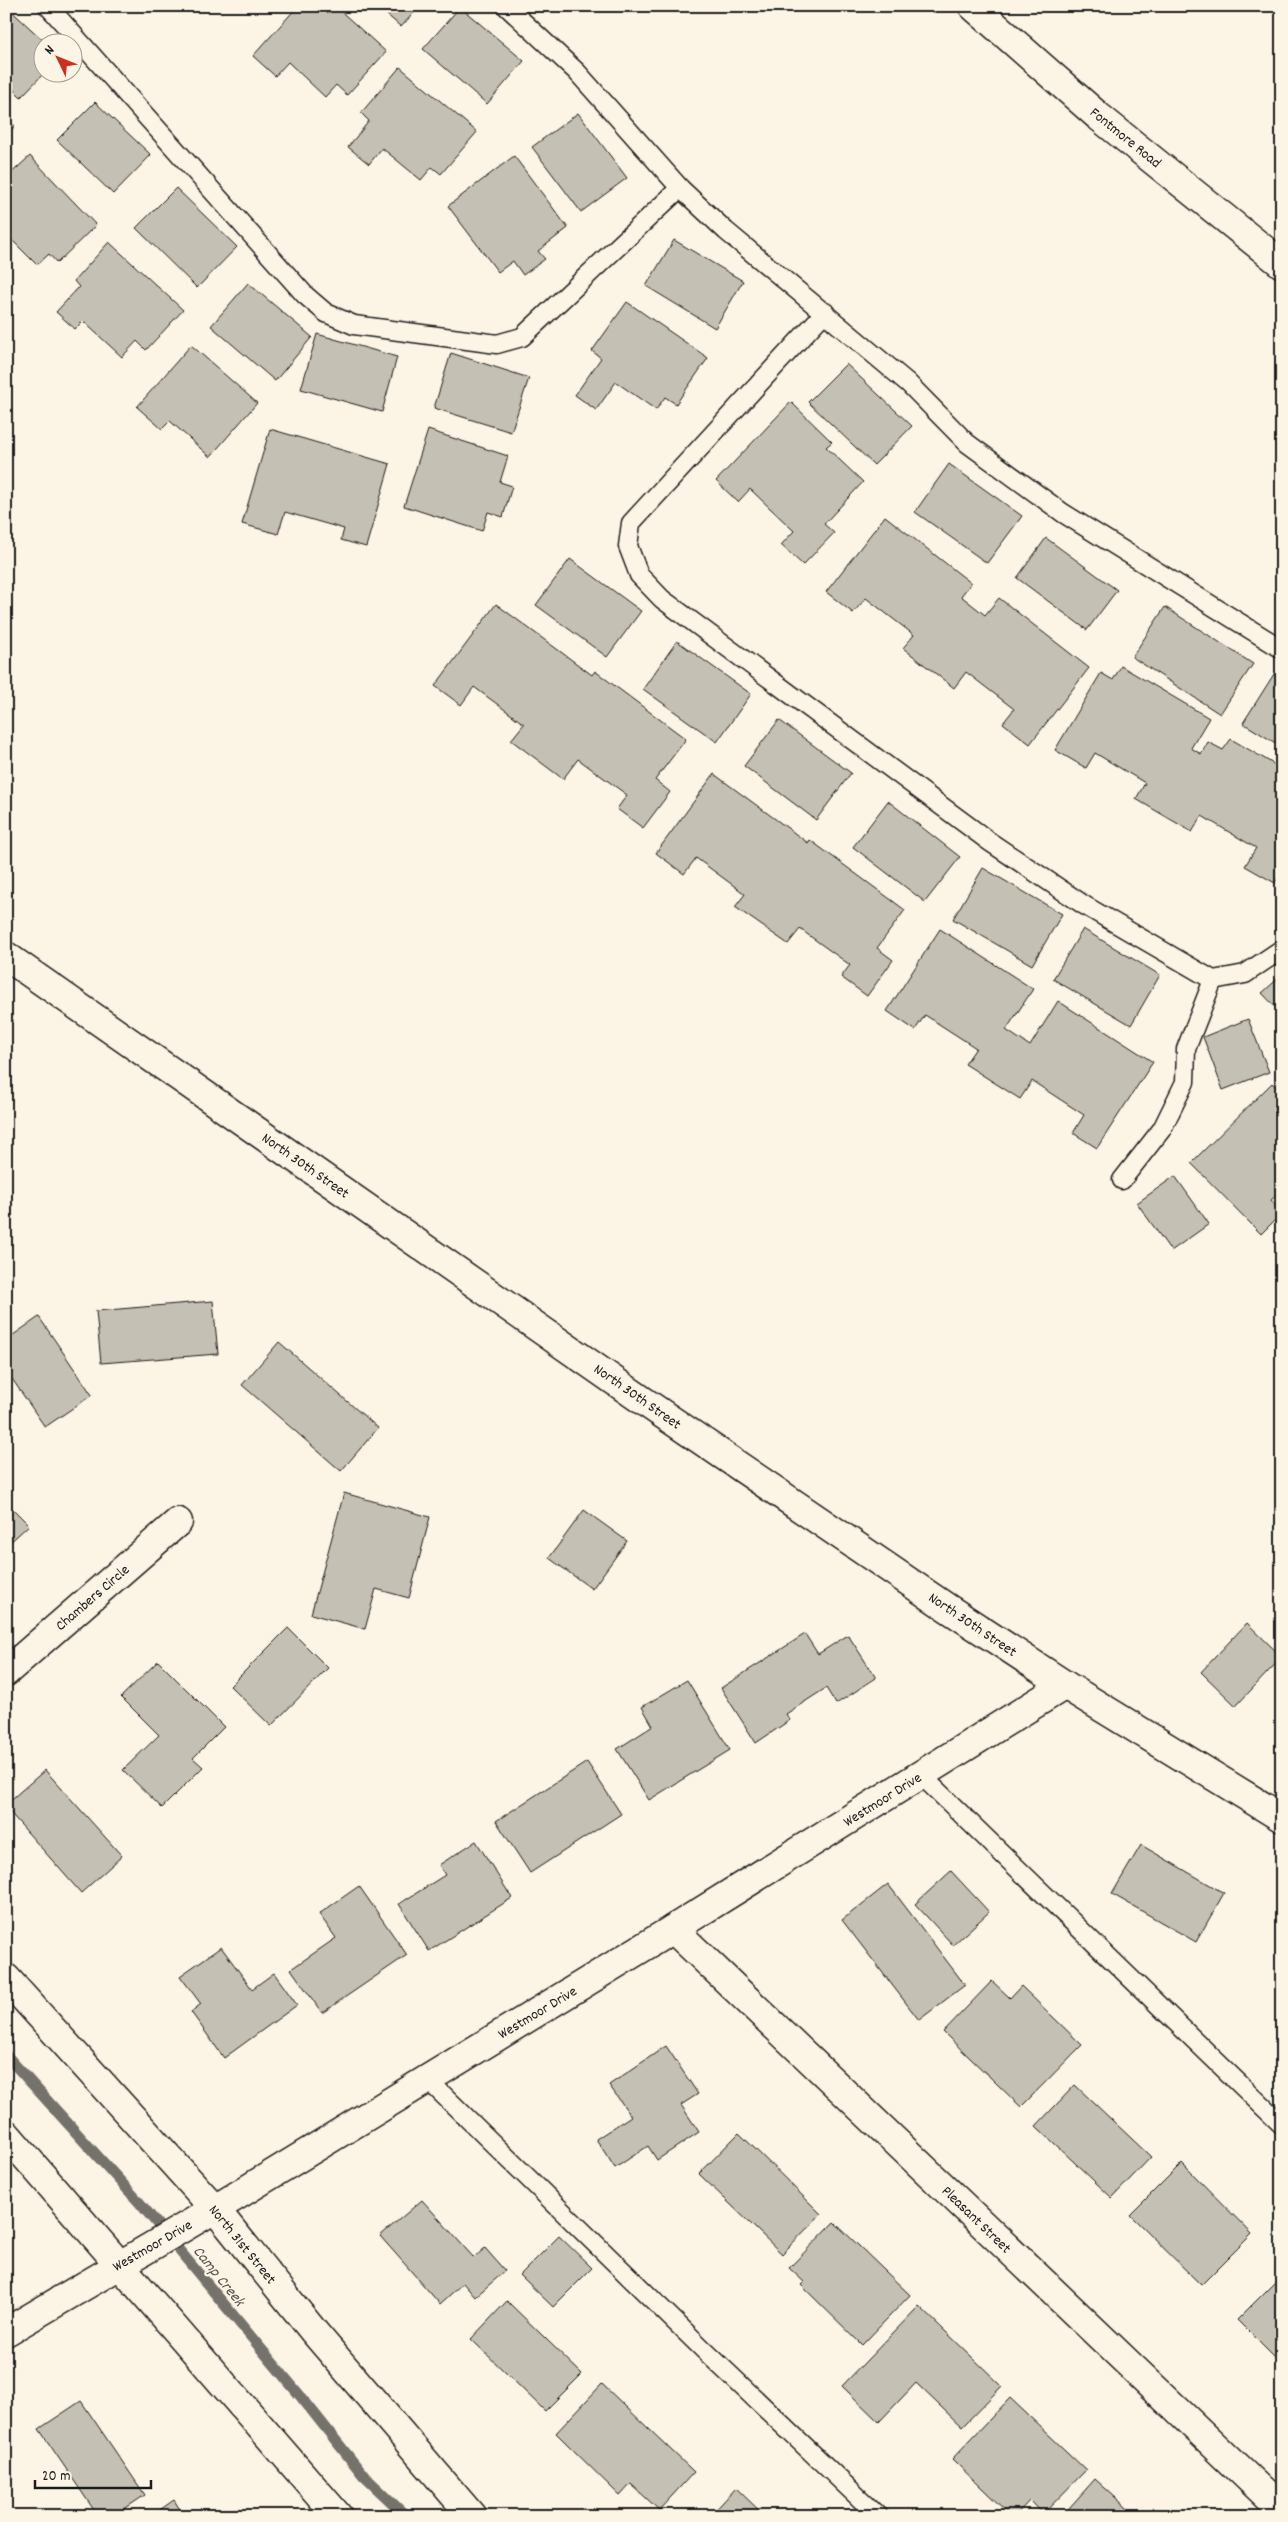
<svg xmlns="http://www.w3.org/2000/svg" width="1288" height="2522" viewBox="0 0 1288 2522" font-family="Dekko,sans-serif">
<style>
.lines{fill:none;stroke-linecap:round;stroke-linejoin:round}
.stream{stroke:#75726c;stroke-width:11}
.building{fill:#c4c0b3;stroke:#1c1c1c}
.service-casing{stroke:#1c1c1c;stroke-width:21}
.minor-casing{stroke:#1c1c1c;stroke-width:31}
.secondary-casing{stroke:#1c1c1c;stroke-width:31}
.primary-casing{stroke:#1c1c1c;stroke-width:31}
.service{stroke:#fcf5e5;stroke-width:18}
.minor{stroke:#fcf5e5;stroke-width:28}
.secondary{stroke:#fcf5e5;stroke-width:28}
.primary{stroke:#fcf5e5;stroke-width:28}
.labels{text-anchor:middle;stroke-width:4.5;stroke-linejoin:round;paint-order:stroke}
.street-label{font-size:15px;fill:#1c1c1c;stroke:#fcf5e5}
.water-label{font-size:16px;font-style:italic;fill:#575551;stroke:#fcf5e5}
</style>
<rect width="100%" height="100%" fill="#fcf5e5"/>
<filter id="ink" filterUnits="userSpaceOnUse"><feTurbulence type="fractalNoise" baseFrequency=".02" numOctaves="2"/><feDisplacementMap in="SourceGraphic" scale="10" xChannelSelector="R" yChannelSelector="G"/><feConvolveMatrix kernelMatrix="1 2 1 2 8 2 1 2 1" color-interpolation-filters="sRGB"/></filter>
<g filter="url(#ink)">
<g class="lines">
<polyline class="stream" points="6,2055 139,2202 302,2398 364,2476 406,2516"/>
</g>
<g class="building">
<polygon points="6,6 45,42 42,42 42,72 45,72 21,97 6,82"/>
<polygon points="298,6 335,6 386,52 347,95 336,85 325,97 288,62 275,76 253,56"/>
<polygon points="377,6 420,6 401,27"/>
<polygon points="460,7 524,61 487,104 423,49"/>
<polygon points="400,67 477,132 441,174 432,167 421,180 382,148 369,164 348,147 369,121 361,113"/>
<polygon points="95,102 151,155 113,194 57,140"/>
<polygon points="578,113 627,178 581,212 532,147"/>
<polygon points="6,118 15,126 6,135"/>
<polygon points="30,156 96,225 57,263 49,254 37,265 6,234 6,178"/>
<polygon points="514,156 568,228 538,251 545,259 523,275 513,261 498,272 448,206"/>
<polygon points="176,188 237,247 197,288 136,228"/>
<polygon points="674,240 743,281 715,328 646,286"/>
<polygon points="109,242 183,310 146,350 137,341 122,357 83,321 75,329 56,312 79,287 74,281"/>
<polygon points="248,283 312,337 275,381 211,326"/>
<polygon points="627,302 708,358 676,404 665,397 656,410 616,382 596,410 575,395 601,358 592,351"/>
<polygon points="317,334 397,357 382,412 301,389"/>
<polygon points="191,345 257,403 210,457 170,421 162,429 137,407"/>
<polygon points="451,353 529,378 511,432 434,408"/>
<polygon points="846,364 912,426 874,465 808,402"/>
<polygon points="791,402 832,442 826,447 863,482 824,524 834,533 803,565 781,545 794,531 750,489 738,502 716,481"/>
<polygon points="270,429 390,464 366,547 341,540 344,529 285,512 278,534 242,524"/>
<polygon points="428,430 508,456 500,482 512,486 503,517 488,512 482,531 404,506"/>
<polygon points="949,464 1022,516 987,563 915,512"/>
<polygon points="885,516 971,583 961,596 985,615 999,598 1089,668 1030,744 1003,723 1014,709 966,672 954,688 903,648 914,635 866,598 853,613 826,592"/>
<polygon points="1046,538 1117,590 1087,630 1017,578"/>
<polygon points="570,559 641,611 607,657 536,605"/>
<polygon points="496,604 592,675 595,671 686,739 655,780 670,792 643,828 617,809 627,795 578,759 563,779 511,740 524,724 474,687 461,705 435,686"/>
<polygon points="1165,607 1253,664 1220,714 1132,657"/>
<polygon points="677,641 751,694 717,742 643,689"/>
<polygon points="1121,666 1209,718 1191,748 1201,754 1208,742 1223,750 1231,739 1282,769 1282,871 1275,883 1245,866 1256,848 1202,816 1192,832 1136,799 1145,783 1095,753 1086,768 1055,750 1101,673 1113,680"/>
<polygon points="1274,674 1282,679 1282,747 1243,723"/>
<polygon points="779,720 851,773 816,820 744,766"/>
<polygon points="714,774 808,843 810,840 905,910 877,948 893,960 867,996 841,977 850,965 800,929 788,944 735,907 745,894 696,858 684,874 656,853"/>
<polygon points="888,801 960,857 925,902 853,847"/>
<polygon points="983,868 1062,914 1032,965 953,919"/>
<polygon points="940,929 1033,989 1006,1030 1030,1046 1058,1001 1153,1062 1097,1148 1073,1133 1084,1115 1032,1081 1020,1099 965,1064 976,1048 925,1015 915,1030 887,1011"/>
<polygon points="1083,929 1160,975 1131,1025 1053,979"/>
<polygon points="1282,975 1282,1014 1262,993"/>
<polygon points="1248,1019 1269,1072 1223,1090 1203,1037"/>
<polygon points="1272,1083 1282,1093 1282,1190 1271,1200 1282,1213 1261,1234 1191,1163"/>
<polygon points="1175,1176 1209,1224 1171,1251 1137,1203"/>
<polygon points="213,1301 218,1354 101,1363 96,1311"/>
<polygon points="39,1317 92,1395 45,1427 6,1370 6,1340"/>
<polygon points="279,1342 378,1428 341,1471 242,1385"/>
<polygon points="344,1493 430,1517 409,1598 376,1589 365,1629 311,1614"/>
<polygon points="6,1502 29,1525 6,1546"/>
<polygon points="584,1510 627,1541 592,1589 549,1558"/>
<polygon points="1247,1623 1282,1657 1236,1706 1201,1672"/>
<polygon points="288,1628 328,1668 271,1726 230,1686"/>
<polygon points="805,1634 818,1654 848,1635 876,1678 836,1704 826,1688 786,1714 790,1720 756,1743 721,1688"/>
<polygon points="158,1661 224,1727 193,1758 203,1767 162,1808 123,1770 159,1735 121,1697"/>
<polygon points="687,1680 730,1750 649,1800 617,1749 653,1726 642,1707"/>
<polygon points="587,1762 621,1814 530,1873 496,1821"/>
<polygon points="45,1770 122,1856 81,1893 6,1808 6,1804"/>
<polygon points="476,1841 512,1898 429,1951 399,1904 445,1875 439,1865"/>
<polygon points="1141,1845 1224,1893 1196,1942 1112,1894"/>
<polygon points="951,1871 989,1912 953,1945 915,1904"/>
<polygon points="888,1884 965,1985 919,2020 842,1920"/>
<polygon points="359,1886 407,1955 322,2013 291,1969 336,1938 319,1914"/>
<polygon points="221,1947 252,1989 274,1973 297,2005 224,2058 191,2012 201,2004 180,1976"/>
<polygon points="992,1981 1010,1998 1021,1986 1082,2045 1021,2107 943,2032"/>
<polygon points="666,2046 698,2094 681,2105 699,2132 657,2160 648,2146 615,2168 596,2139 631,2116 609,2085"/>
<polygon points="1075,2085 1151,2157 1112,2198 1036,2126"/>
<polygon points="739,2133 821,2214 782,2254 699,2174"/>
<polygon points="1182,2163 1252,2234 1201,2285 1130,2215"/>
<polygon points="422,2200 474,2258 485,2248 505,2271 475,2297 463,2283 440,2304 380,2236"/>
<polygon points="834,2222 910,2295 862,2345 801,2285 804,2282 789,2268"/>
<polygon points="559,2236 592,2268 553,2307 520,2275"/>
<polygon points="1282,2275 1282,2353 1276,2359 1237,2320"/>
<polygon points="507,2301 582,2374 545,2411 471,2339"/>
<polygon points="919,2306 1002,2386 962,2427 916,2383 879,2422 842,2386"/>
<polygon points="602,2384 694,2472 659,2510 631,2484 620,2496 556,2433"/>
<polygon points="1010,2398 1086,2470 1043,2514 1030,2500 1015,2516 1011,2516 952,2459"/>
<polygon points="81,2401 145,2495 114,2516 98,2516 39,2429"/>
<polygon points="1095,2479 1136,2516 1062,2516"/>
<polygon points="736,2488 765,2516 710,2516"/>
<polygon points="174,2500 184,2516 151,2516"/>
</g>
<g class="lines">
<defs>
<g id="service">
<polyline points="48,6 305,295 326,313 354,325 497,344 522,337 680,188"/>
<polyline points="506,6 577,72 680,188 726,231 908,383 967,443 1063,513 1282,649"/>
<polyline points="825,312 631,523 628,546 639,575 662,599 990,842 1084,905 1213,980 1245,974 1282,949"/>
<polyline points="1122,1180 1162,1129 1185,1082 1186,1049 1213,980"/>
<polyline points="921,1775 1282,2125"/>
<polyline points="427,2079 704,2350 878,2516"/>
</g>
<g id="minor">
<polyline points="6,1672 178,1522"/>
<polyline points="673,1929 1282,2510"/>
<polyline points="6,2332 215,2209 673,1929 1065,1685"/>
</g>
<g id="secondary">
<polyline points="6,956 639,1398 946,1607 1065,1685 1282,1818"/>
<polyline points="6,1978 215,2209 315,2333 472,2516"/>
<polyline points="6,2134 338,2516"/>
</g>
<polyline id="primary" points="973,6 1098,116 1282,264"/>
</defs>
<use href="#service" class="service-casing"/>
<use href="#minor" class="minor-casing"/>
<use href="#secondary" class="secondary-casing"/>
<use href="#primary" class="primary-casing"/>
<use href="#service" class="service"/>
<use href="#minor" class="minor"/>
<use href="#secondary" class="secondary"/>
<use href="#primary" class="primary"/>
</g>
</g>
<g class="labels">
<g class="street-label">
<text transform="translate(1126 137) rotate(39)" y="5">Fontmore Road</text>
<text transform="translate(306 1165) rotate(35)" y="5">North 30th Street</text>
<text transform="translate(638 1396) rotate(35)" y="5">North 30th Street</text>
<text transform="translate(92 1597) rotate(-41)" y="5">Chambers Circle</text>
<text transform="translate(973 1624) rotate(34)" y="5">North 30th Street</text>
<text transform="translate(882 1799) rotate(-32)" y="5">Westmoor Drive</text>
<text transform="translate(537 2012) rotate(-31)" y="5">Westmoor Drive</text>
<text transform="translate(977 2219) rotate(44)" y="5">Pleasant Street</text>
<text transform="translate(243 2244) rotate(51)" y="5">North 31st Street</text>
<text transform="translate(152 2245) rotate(-30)" y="5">Westmoor Drive</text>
</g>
<g class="water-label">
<text transform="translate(220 2275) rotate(51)" y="6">Camp Creek</text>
</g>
</g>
<rect width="1288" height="2522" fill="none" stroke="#fcf5e5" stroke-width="25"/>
<rect x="12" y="12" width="1263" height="2497" fill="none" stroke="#1c1c1c" stroke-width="2" filter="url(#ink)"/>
<g transform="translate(58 58) rotate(313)"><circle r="24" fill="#fcf5e5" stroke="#a29e95"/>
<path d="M0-4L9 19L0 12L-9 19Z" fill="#c8321e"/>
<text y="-8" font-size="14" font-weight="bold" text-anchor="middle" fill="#1c1c1c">N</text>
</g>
<path d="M35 2480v8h116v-8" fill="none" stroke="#1c1c1c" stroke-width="2.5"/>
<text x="42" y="2480" font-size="15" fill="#1c1c1c" stroke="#fcf5e5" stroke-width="4" paint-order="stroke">20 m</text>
</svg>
